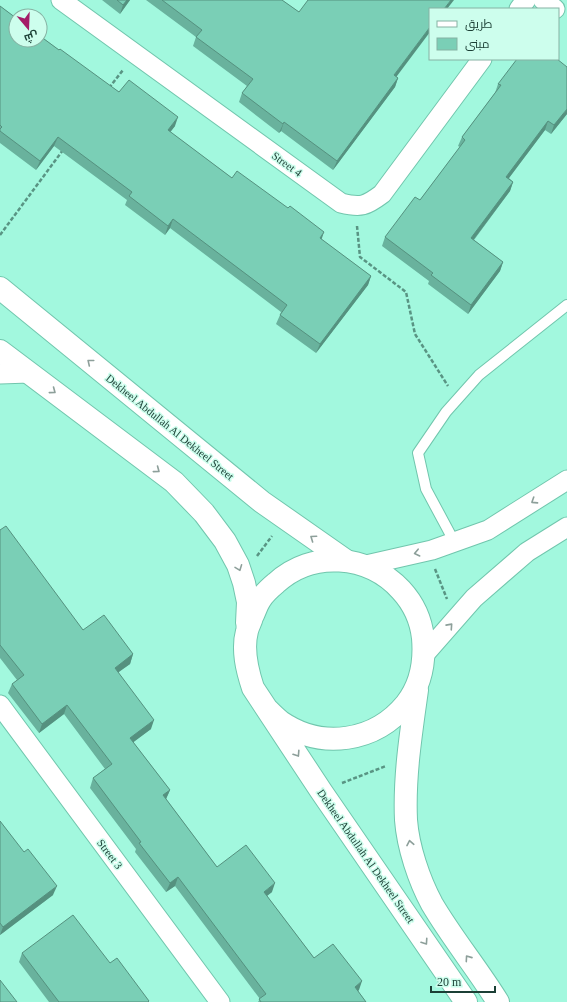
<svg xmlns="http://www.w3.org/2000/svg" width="567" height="1002" viewBox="0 0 567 1002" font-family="'Times New Roman',Cairo,serif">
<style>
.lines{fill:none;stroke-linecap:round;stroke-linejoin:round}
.service-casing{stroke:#71c6ad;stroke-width:12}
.minor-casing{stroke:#71c6ad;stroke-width:21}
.tertiary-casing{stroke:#71c6ad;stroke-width:24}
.path{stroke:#599483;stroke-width:2.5;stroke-dasharray:4 2;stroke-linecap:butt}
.service{stroke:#fff;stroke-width:10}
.minor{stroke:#fff;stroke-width:19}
.tertiary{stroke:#fff;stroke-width:22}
.wall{fill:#69b29d}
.shaded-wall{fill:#55917f}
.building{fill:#7acfb6;stroke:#55917f}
.oneway{stroke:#8d9f9a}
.labels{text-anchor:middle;stroke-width:3;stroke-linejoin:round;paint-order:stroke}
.street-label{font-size:11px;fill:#1b3f35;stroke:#cdfeed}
</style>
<rect width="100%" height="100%" fill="#a2f8de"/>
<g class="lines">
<defs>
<polyline id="service" points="455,543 426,489 418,453 446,412 479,375 567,305"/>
<g id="minor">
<path d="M 61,0 L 341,203 C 361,208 366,206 382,194 L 482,59"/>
<polyline points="543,0 555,9"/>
<polyline points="519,9 526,0"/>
<polyline points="0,374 29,373"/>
<polyline points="366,565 432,550 488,530 567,480"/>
<polyline points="424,655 474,598 527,552 567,527"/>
<polyline points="0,705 220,1002"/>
</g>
<g id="tertiary">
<polyline points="0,288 262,502 345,560"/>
<polyline points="0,351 174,482 204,513 225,541 238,565 244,583 248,602 247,623"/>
<path d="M 417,690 C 411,733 404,777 406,820 C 408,847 419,880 432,904 C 452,938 477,968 498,1002"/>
<path d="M 268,710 C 272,714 276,718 281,722 C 322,750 375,742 406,704 C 421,685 425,661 423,638 C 421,620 413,603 401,590 C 368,554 312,550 276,583 C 270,588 264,593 260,600 C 256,606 255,612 252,617 C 251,622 248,626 247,631 C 242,650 247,670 253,688 L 321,791 L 466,1002"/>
</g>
</defs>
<use href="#service" class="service-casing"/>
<use href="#minor" class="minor-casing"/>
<use href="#tertiary" class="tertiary-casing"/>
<g class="path">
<polyline points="109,88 123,70"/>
<polyline points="357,226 360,257 406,292 415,334 448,386"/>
<polyline points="0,235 63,150"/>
<polyline points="257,556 272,536"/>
<polyline points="435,569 447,599"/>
<polyline points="342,783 386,766"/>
</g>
<use href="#service" class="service"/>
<use href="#minor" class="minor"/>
<use href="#tertiary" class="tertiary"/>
</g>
<g class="wall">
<polygon points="102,0 130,0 120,14"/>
<polygon points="146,0 282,0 299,12 398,78 395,87 333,170 281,131 279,133 239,102 242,93 247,86 193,46 196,37"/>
<polygon points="0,6 59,50 119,92 175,126 170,132 232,178 322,240 371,276 368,285 316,353 276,324 280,315 281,312 170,228 165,235 125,205 127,200 54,146 36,170 0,143"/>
<polygon points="498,84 567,114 551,134 545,130 509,178 513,182 510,191 474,240 503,262 500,271 468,314 428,284 429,281 382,246 385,237 420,200 460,147 458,146 462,137 495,93"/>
<polygon points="0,530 83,630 133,654 130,664 118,672 151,729 133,742 170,790 166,799 217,867 272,892 267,896 314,958 359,990 358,991 366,1002 258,1002 260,999 175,886 166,892 135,852 136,849 90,788 93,778 105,769 64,714 39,733 8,693 12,684 17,680 0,658"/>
<polygon points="0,821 53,895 0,935"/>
<polygon points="22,953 110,963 149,1001 149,1002 49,1002 19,962"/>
</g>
<g class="shaded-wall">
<polygon points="127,0 130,0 120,14 123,5"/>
<polygon points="451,0 454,0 447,9 444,9"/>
<polygon points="430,27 430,32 391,84 394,75"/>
<polygon points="398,78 395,87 333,170 337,161"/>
<polygon points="567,109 567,114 551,134 554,125"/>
<polygon points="178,117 175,126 165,139 168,130"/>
<polygon points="548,121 545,130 503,186 506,177"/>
<polygon points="284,122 281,131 279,133 283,124"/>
<polygon points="58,137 54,146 36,170 40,161"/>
<polygon points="513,182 510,191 468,247 471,238"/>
<polygon points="173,219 170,228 165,235 168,226"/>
<polygon points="324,232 321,241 320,238"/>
<polygon points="503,262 500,271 468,314 471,305"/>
<polygon points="371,276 368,285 316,353 320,344"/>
<polygon points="133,654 130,664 112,677 115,668"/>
<polygon points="67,705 64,714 39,733 42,724"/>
<polygon points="154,720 151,729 127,747 130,738"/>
<polygon points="170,790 166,799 159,804 163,795"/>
<polygon points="178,877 175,886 166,892 170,883"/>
<polygon points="275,883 272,892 260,901 264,892"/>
<polygon points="57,886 53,895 0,935 3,927"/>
<polygon points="362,981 359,990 352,996 355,987"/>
</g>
<g class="building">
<polygon points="117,0 127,0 123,5"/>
<polygon points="162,0 282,0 299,12 308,0 451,0 444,9 430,9 430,27 394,75 398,78 337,161 284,122 283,124 242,93 253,79 196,37 202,30"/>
<polygon points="0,6 16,18 16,40 40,40 40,36 59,50 60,49 119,92 129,80 178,117 168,130 232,178 237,171 288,208 290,206 324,232 320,238 371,276 320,344 280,315 287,305 173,219 168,226 129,196 132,192 58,137 40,161 0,131 0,129 2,127 0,125"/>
<polygon points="517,59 557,59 567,67 567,109 554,125 548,121 506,177 513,182 471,238 503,262 471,305 431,275 433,273 385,237 415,197 420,200 465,140 462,137 501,85 498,84"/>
<polygon points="6,526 83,630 104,615 133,654 115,668 154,720 130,738 170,790 163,795 217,867 246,845 275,883 264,892 314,958 333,944 362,981 355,987 366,1002 261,1002 259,999 266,994 178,877 170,883 139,843 141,842 93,778 112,764 67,705 42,724 12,684 24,675 0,645 0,530"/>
<polygon points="0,821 24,852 28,849 57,886 3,927 0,923"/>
<polygon points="73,915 110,963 117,958 149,1001 148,1002 59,1002 22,953"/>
<polygon points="0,980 17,1002 0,1002"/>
</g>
<defs><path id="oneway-chevron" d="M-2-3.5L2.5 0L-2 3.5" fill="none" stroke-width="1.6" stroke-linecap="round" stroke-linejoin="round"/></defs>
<g class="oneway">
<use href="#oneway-chevron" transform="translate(90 362) rotate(-141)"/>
<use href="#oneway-chevron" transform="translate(53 391) rotate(37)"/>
<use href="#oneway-chevron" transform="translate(157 470) rotate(37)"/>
<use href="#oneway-chevron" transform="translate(534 501) rotate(147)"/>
<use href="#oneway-chevron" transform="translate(313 538) rotate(-145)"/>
<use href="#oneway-chevron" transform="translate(417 553) rotate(167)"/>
<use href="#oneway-chevron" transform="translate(239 568) rotate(69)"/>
<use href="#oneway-chevron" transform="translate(450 626) rotate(-48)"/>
<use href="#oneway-chevron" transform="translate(297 754) rotate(57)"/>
<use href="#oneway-chevron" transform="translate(410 843) rotate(-101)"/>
<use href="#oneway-chevron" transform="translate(425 942) rotate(56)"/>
<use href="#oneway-chevron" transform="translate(468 958) rotate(-125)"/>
</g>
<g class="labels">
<g class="street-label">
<text transform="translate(287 164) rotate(36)" y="4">Street 4</text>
<text transform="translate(170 427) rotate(39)" y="4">Dekheel Abdullah Al Dekheel Street</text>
<text transform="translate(110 854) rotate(53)" y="4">Street 3</text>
<text transform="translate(366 856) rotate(55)" y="4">Dekheel Abdullah Al Dekheel Street</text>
</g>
</g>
<rect x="429" y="8" width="130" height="52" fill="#cdfeed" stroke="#86b2a3"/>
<rect x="437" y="21" width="20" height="6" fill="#ffffff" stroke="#86b2a3"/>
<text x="465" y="28" font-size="12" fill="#1b3f35">طريق</text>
<rect x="437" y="38" width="20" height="12" fill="#7acfb6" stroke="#86b2a3"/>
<text x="465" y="48" font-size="12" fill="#1b3f35">مبنى</text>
<g transform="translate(28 28) rotate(161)"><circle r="19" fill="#cdfeed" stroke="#86b2a3"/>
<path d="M0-3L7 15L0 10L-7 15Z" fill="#a41d68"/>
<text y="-6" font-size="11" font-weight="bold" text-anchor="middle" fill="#1b3f35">ش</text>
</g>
<path d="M431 986v6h64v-6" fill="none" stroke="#1b3f35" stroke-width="2"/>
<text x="437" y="986" font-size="12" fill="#1b3f35" stroke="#cdfeed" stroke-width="3" paint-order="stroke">20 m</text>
</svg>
